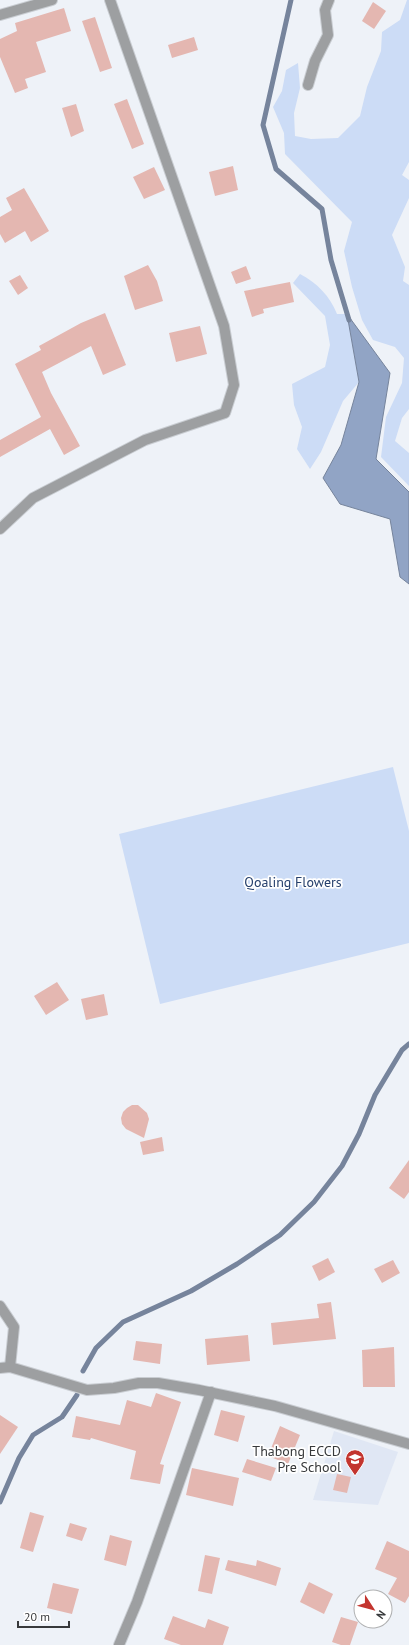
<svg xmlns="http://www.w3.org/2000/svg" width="409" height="1645" viewBox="0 0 409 1645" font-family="'PT Sans',sans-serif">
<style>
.built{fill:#e0e7f4}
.green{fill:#ccdcf6}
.water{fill:#91a4c5;stroke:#76849c}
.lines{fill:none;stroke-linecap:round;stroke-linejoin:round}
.stream{stroke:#76849c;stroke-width:5}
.building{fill:#e4b7b1}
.minor-casing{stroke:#c9cdd2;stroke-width:12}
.minor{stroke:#9d9fa1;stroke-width:10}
.labels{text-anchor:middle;stroke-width:3.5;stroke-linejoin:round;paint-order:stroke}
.park-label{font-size:14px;fill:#26406c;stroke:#fff}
.poi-label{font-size:14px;fill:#37393b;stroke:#fff;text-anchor:end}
</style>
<rect width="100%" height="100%" fill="#eef2f8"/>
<polygon class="built" points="334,1431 398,1452 378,1505 313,1500"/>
<g class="green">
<polygon points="407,0 409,0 409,162 402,175 409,180 409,198 392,235 405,267 403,281 409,285 409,409 402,418 395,441 409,453 409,486 381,457 386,417 402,383 404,358 395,347 373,340 362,320 352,287 344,251 352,222 285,154 284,133 273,107 282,91 286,70 298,63 300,88 294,113 295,136 311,139 338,138 360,116 367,87 381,51 382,32 400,20"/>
<path d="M 300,274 C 317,283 330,296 337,314 L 347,314 L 359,382 L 343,401 L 321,452 L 310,469 L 297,449 L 302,427 L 294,405 L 292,384 L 325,367 L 330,345 L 325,316 L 293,283 Z"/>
<polygon points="393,767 409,831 409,943 160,1004 119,834"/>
</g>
<polygon class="water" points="347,314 390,373 376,459 409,492 409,584 400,577 390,519 340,504 323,478 341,445 359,382"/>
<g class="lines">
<g class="stream">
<polyline points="291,0 263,125 276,169 322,209 331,260 349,320"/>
<polyline points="83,1371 96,1348 123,1322 191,1291 237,1264 280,1235 314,1202 342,1166 359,1134 375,1095 402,1050 409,1044"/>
<polyline points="0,1502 19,1458 33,1435 62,1417 77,1395"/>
</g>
</g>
<g class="building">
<polygon points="373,2 386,11 374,29 362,21"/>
<polygon points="64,8 71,31 36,42 46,72 25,79 28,88 15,93 0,57 0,39 17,31 15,23"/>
<polygon points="95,17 112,68 100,72 82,21"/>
<polygon points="194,37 198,50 172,58 168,45"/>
<polygon points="127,99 144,144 132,149 114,104"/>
<polygon points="76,104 84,131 71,137 62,108"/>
<polygon points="233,166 238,190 215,196 209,172"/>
<polygon points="154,167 165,190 144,199 133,177"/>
<polygon points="24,188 49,231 31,242 25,231 5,243 0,234 0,217 12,210 6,198"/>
<polygon points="148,265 157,281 163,301 135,310 124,276"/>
<polygon points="246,266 251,279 236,284 231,272"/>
<polygon points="20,275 28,288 18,295 9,281"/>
<polygon points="290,282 294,302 263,309 264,313 252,317 244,291"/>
<polygon points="105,313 126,365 103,375 91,346 42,372 51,393 80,446 64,455 50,429 0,457 0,440 41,417 15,364 41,350 39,346 81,323"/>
<polygon points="200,326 207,354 176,362 169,333"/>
<polygon points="57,982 69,1000 46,1015 34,996"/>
<polygon points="104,994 108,1015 86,1020 81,999"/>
<polygon points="132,1105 138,1105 147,1113 149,1119 144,1138 126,1129 122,1124 121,1118 123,1112 127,1108"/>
<polygon points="162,1137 164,1151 143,1155 140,1142"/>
<polygon points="409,1160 409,1192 404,1199 389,1188"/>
<polygon points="328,1258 335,1272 319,1281 312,1266"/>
<polygon points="393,1260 400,1273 382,1283 374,1269"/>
<polygon points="331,1302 336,1339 273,1345 271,1323 319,1318 317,1304"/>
<polygon points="248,1335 250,1361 207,1365 205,1339"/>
<polygon points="136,1341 162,1344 160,1364 133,1360"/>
<polygon points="394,1347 395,1387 363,1387 362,1350"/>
<polygon points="156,1393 181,1402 160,1464 164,1465 160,1484 130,1479 136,1451 91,1438 90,1440 72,1437 76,1416 120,1425 127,1400 151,1407"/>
<polygon points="221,1410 245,1416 238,1442 214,1435"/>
<polygon points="0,1415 18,1427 0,1454"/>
<polygon points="280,1426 300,1435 288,1464 268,1456"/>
<polygon points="247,1459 276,1468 271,1481 242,1472"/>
<polygon points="192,1468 239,1478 233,1506 186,1495"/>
<polygon points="337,1474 351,1477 347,1493 333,1490"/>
<polygon points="30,1512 44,1516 33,1552 20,1548"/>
<polygon points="70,1523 87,1528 82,1541 66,1536"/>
<polygon points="110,1535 132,1541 126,1566 104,1560"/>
<polygon points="387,1541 409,1551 409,1596 405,1603 388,1594 397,1578 375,1569"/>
<polygon points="205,1555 220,1558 212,1594 198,1591"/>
<polygon points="228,1560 256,1566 257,1560 281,1568 276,1586 225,1570"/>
<polygon points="309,1582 333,1594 324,1614 300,1602"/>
<polygon points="53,1583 79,1589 72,1614 47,1608"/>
<polygon points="173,1616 205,1628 208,1619 229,1627 223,1645 181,1645 164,1639"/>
<polygon points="341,1617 358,1622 350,1645 341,1645 332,1642"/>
</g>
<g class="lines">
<defs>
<g id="minor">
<polyline points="0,15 52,0"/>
<polyline points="308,85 315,61 328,35 325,10 329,0"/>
<polyline points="0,529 33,498 145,440 225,413 234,385 224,326 110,0"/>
<polyline points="0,1306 14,1327 10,1367"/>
<polyline points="0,1368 10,1367 87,1390 114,1388 139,1383 158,1383 199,1390 275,1406 409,1444"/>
<polyline points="119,1645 137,1602 211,1392"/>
</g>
</defs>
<use href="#minor" class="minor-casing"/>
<use href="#minor" class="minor"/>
</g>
<defs>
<symbol id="school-pin" viewBox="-11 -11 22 30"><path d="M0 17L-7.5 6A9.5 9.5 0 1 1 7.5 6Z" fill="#c3352f" stroke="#fff"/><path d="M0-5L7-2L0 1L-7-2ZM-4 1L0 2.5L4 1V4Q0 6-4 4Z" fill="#fff"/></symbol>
</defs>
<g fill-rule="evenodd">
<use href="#school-pin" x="344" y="1448" width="22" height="30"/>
</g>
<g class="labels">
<g class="park-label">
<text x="293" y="887">Qoaling Flowers</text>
</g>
<g class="poi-label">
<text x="341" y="1456">Thabong ECCD<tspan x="341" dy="16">Pre School</tspan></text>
</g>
</g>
<g transform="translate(373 1609) rotate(126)"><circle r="19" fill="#ffffff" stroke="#afb0b1"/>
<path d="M0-3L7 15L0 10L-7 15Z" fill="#c3352f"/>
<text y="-6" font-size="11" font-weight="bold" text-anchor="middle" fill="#37393b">N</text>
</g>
<path d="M18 1621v6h51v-6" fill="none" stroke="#37393b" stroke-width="2"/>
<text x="24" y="1621" font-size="12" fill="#37393b" stroke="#ffffff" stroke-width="3" paint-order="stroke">20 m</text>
</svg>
